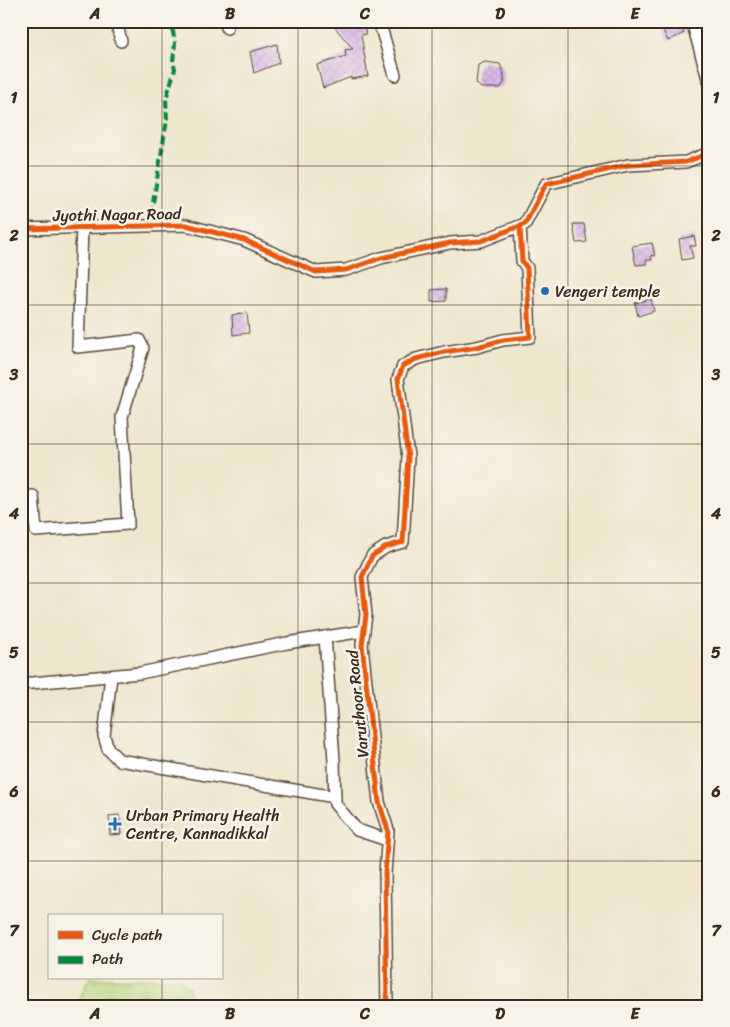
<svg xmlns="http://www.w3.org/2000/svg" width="730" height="1027" viewBox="0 0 730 1027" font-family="Sriracha,sans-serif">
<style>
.grass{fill:url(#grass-tufts);stroke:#787e4c}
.building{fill:url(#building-cross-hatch)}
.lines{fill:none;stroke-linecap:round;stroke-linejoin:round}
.minor-casing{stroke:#564638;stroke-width:14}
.minor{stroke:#fff;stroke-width:11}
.quiet{stroke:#00873e;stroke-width:4;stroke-dasharray:8 4;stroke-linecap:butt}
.cycleway-casing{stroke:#f7f3e8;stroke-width:8}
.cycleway{stroke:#e8590c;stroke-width:5}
.grid{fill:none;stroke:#3b2a1e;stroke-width:1;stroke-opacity:0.55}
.poi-dot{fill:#1f6fb2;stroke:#f7f3e8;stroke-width:2}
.labels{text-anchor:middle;stroke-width:5;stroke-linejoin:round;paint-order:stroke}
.street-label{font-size:16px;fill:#3b2a1e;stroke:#f7f3e8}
.poi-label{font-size:16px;fill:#3b2a1e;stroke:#f7f3e8;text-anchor:start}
.neatline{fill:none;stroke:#3b2a1e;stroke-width:2}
.grid-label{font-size:16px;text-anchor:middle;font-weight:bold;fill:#3b2a1e}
</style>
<defs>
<pattern id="grass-tufts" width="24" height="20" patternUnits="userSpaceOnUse" patternTransform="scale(1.25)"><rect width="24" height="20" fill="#b6d37a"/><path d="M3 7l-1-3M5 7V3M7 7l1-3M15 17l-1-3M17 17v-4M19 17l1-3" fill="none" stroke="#9db569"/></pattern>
<pattern id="building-cross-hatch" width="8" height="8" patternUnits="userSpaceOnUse" patternTransform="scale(1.25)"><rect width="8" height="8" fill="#d5b1e9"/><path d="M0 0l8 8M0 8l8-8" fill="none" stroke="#b898c7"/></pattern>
</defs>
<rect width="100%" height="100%" fill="#f7f3e8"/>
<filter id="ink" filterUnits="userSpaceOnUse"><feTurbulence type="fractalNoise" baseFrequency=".02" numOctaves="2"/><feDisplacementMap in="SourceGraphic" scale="10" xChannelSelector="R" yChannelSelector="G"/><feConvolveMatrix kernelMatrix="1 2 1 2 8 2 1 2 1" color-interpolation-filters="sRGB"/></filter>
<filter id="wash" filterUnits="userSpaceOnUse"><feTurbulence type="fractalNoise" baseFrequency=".0096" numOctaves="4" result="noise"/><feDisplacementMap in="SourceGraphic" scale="20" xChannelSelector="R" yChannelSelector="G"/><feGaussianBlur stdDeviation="1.12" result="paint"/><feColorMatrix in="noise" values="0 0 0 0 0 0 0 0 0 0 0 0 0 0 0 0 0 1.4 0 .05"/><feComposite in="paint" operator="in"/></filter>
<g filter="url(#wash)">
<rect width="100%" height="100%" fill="#eee7cd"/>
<polygon class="grass" points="89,978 177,978 189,987 191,1006 76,1006"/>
<g id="blocks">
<g class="building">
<polygon points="340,21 362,21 366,34 361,35 368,76 351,79 351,77 323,88 317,65 346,56 345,50 353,49 333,25"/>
<polygon points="672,21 680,21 684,33 668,41 662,28"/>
<polygon points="277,44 279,63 254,73 250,52"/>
<polygon points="485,62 500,64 504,75 504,83 500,88 481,88 476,83 478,65"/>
<polygon points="573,224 584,224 587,242 576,243"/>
<polygon points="694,236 696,246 690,246 693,258 682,260 679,239"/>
<polygon points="652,243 655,256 651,255 652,260 646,260 646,264 636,265 632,246"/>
<polygon points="446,289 446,301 431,302 431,290"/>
<polygon points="651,299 654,311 638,316 635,303"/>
<polygon points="247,312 249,333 233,335 232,315"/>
<polygon points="119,815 121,834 110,835 109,816"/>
</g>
</g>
</g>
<g filter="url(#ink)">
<use href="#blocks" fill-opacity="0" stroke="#564638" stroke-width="1"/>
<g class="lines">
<defs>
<g id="minor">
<polyline points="116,21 121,41"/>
<polyline points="226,21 227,28"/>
<polyline points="379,21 395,75"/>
<polyline points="692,21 709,82"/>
<polyline points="21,229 186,225 244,240 316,272 346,270 381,258 450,243 481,241 525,224 546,184 628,165 686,162 709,153"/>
<polyline points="21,497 33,496 36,531 128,524 122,417 143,348 139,340 78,347 82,227"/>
<polyline points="325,637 334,760 335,804 357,830 387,840"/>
<polyline points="111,676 104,736 108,749 119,760 335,797"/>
<polyline points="21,684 140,673 287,643 364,631"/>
<polyline points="387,1006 385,874 388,830 379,802 362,645 366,615 362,577 372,556 386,547 403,542 408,457 398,379 403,366 416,359 444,352 477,347 503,340 530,337 527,268 522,261 520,226"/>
</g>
</defs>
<use href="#minor" class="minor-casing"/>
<use href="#minor" class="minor"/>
<polyline class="quiet" points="149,226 167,120 166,99 175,69 173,62 175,43 171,21"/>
<defs>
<g id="cycleway">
<polyline points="21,229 186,225 244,240 316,272 346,270 381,258 450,243 481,241 525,224 546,184 628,165 686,162 709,153"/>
<polyline points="387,1006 385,874 388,830 379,802 362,645 366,615 362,577 372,556 386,547 403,542 408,457 398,379 403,366 416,359 444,352 477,347 503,340 530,337 527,268 522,261 520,226"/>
</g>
</defs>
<use href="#cycleway" class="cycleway-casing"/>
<use href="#cycleway" class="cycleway"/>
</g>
</g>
<path class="grid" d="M 162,21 L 162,916M 298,21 L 298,1006M 432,21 L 432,1006M 568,21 L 568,1006M 21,166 L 709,166M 21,305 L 709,305M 21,444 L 709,444M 21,583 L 709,583M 21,722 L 709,722M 21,861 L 709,861M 162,978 L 162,1006"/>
<g class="poi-dot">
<circle cx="545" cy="291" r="5"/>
<path d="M112.5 816.5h5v5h5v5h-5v5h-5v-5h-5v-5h5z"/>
</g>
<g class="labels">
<g class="street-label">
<text transform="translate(117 214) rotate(-1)" y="6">Jyothi Nagar Road</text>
<text transform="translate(357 704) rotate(-96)" y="6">Varuthoor Road</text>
</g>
<g class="poi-label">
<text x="555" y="297">Vengeri temple</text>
<text x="126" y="821">Urban Primary Health<tspan x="126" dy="18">Centre, Kannadikkal</tspan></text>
</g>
</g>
<rect width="730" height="1027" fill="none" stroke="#f7f3e8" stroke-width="55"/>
<rect x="48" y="914" width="175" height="65" fill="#f7f3e8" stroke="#aca397"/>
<rect x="58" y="931" width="25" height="8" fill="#e8590c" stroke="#aca397"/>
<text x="92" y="940" font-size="15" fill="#3b2a1e">Cycle path</text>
<rect x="58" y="956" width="25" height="8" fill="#00873e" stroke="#aca397"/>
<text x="92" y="964" font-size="15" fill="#3b2a1e">Path</text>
<rect x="28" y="28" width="674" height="972" class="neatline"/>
<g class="grid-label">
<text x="95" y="19">A</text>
<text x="230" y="19">B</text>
<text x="365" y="19">C</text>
<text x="500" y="19">D</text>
<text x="635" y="19">E</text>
<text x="14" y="103">1</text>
<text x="716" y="103">1</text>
<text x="14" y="241">2</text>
<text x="716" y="241">2</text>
<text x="14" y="380">3</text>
<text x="716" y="380">3</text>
<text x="14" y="519">4</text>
<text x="716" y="519">4</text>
<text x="14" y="658">5</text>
<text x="716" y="658">5</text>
<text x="14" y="797">6</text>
<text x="716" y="797">6</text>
<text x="14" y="936">7</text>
<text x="716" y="936">7</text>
<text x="95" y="1019">A</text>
<text x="230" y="1019">B</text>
<text x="365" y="1019">C</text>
<text x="500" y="1019">D</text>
<text x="635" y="1019">E</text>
</g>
</svg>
